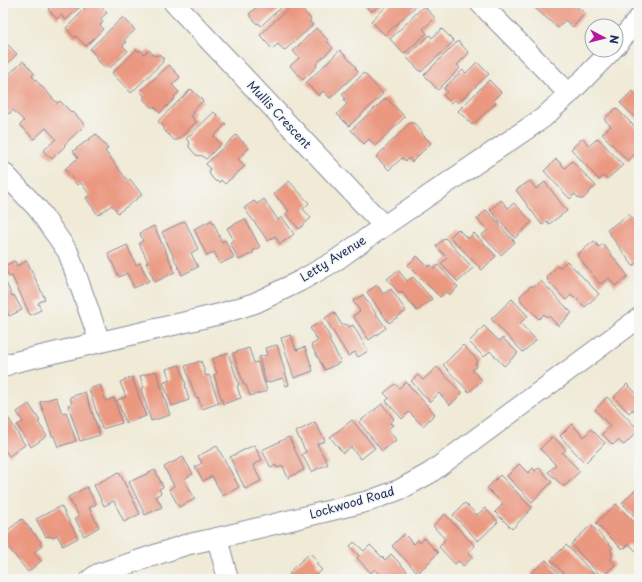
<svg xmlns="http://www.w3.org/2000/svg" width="642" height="582" viewBox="0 0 642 582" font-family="'Playpen Sans',sans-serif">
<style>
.building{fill:#eb9881}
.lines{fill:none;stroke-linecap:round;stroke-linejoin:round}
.minor-casing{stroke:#868c9a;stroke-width:22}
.minor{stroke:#fff;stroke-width:20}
.labels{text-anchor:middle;stroke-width:3;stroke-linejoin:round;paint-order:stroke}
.street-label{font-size:12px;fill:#1b2f5e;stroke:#f6f6f2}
</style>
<rect width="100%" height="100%" fill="#f6f6f2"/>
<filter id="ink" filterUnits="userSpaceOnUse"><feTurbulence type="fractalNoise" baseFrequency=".025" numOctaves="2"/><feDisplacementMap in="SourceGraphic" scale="8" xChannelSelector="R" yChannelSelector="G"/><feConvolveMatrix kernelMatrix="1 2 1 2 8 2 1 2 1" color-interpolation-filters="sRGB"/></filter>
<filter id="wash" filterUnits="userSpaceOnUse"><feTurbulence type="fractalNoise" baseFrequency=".012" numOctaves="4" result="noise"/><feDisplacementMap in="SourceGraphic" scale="16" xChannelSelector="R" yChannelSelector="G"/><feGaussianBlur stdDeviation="0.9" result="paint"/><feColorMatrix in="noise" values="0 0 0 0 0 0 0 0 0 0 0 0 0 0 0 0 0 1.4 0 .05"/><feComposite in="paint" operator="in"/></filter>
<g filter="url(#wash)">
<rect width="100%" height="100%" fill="#f0ead6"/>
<g id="blocks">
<g class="building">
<polygon points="50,3 84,3 66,20 61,15 57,19 48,9 52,5"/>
<polygon points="90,3 97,3 107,13 100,19 103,22 100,25 103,29 86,46 76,36 75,38 66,28 80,14 79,14"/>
<polygon points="253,3 286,3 261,26 259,23 257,24 249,14 257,7"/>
<polygon points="294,3 296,3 311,19 309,21 313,25 284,51 278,44 272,49 260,35"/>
<polygon points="365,3 382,3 374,10 370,11 366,6"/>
<polygon points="390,3 419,3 385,35 371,21"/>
<polygon points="529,3 572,3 585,13 573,27 565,20 558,28"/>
<polygon points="424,6 435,18 423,29 427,33 404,54 390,39"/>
<polygon points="123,17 135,30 124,40 126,42 123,46 128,51 110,68 108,66 106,68 96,59 96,56 90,49"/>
<polygon points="316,28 328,40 327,41 333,48 316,64 317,66 303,80 290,66 299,58 293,51"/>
<polygon points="442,29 454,41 421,72 406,57 430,35 432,38"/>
<polygon points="458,41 469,53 457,65 460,68 438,90 424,75"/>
<polygon points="5,42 17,54 3,68 3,44"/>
<polygon points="137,49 139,52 140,50 144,54 149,50 154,56 156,55 157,56 159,54 164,59 162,60 163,62 131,93 112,73"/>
<polygon points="340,50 356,67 355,68 358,72 330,98 323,91 319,96 306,83"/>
<polygon points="23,61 34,73 32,76 57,103 60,101 72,113 73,112 85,125 64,145 65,146 52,159 43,151 56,139 46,128 34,139 20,125 24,121 13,110 9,114 3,108 3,91 7,87 3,83 3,80"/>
<polygon points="477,62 489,74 458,103 455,100 451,103 443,95 447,92 444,88 463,70 466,73"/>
<polygon points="169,65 180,77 172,85 179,92 174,97 175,98 160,113 155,107 151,107 144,100 144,95 140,92"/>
<polygon points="364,73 383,94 349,126 337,114 347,104 344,100 345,98 342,94"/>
<polygon points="489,80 501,92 493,100 496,103 472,125 458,111"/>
<polygon points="191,89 203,101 192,111 194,113 191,116 196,122 178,140 174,140 164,130 164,127 158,121"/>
<polygon points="632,91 639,97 639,121 620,103"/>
<polygon points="386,98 405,117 375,146 369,139 364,144 351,130"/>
<polygon points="616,108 639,131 639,150 628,161 602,134 611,126 604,119"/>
<polygon points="214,112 226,124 214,136 221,144 206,159 201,155 200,156 196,155 189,147 189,145 190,143 186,139"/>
<polygon points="410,123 414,123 422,132 422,134 431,143 412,162 409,158 406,161 402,158 389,170 376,157"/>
<polygon points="96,134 108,149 105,151 128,181 130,179 142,195 118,213 112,205 98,215 86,198 90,195 81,183 77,185 65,169 78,158 73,151"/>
<polygon points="236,135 249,148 238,159 245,166 225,184 221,180 220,182 215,181 210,175 209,171 210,169 206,164"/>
<polygon points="583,138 589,146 598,138 623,165 607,179 604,176 599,180 571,149"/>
<polygon points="556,159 565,168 572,161 596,186 589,192 588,194 583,199 579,199 575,194 570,199 544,171"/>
<polygon points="289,181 309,203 303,209 311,218 299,229 286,214 289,211 274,194"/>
<polygon points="530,181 536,189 545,182 567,211 549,224 547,221 542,225 516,190"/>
<polygon points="264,199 278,220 282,217 294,234 280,244 275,236 268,241 244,208 254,201 257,204"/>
<polygon points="501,200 508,208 514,203 532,222 515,238 490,210"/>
<polygon points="486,210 500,224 499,225 515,242 501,255 482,235 488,230 477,219"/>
<polygon points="629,214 639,227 639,261 633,266 607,230"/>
<polygon points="245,219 260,247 253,251 253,253 239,260 230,243 234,241 227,228"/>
<polygon points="212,220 222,242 225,240 234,257 220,264 214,252 207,256 194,229"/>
<polygon points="185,221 198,249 191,253 198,267 182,275 162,232"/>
<polygon points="154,226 175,272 155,282 146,263 148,262 139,243 143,241 140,233"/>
<polygon points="458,229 468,239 474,233 496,256 482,270 450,237"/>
<polygon points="445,238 473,268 458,282 441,264 447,258 436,246"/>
<polygon points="594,241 599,247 603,244 628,276 615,286 609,278 600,284 577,255"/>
<polygon points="127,245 136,265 140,263 149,281 134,288 127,273 119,277 108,254"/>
<polygon points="417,256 428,267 431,265 434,269 438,265 458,287 449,295 446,292 440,297 408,265"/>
<polygon points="15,261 17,266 27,261 45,299 38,303 41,310 30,315 12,276 9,277 4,266"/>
<polygon points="567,261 599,294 585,307 575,297 574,298 571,295 566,300 548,281 547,276 557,266 561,267"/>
<polygon points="398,270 407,281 413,277 432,299 417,311 402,292 400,294 387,279"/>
<polygon points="4,278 12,296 14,295 22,310 9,316 4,305 3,306 3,279"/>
<polygon points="541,281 572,313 558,326 549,316 547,317 544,314 539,319 521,301 520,296 531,286 535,286"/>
<polygon points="377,285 383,294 391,289 406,311 389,323 367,292"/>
<polygon points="363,295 386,328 369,340 353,316 360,311 353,301"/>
<polygon points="512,299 528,316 520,323 536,340 523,352 491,319"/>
<polygon points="334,312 342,325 344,324 348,325 349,327 353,325 368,351 358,357 355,352 348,356 325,318"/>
<polygon points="321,322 331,339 329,340 341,362 325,370 311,345 318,341 310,328"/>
<polygon points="484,326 499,341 503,338 518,353 504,366 490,351 484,357 469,342"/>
<polygon points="291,335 296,350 305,347 313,371 294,378 281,338"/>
<polygon points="277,345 289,385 286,386 283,378 266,383 259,357 267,355 265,348"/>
<polygon points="463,345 478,361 475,364 477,366 472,370 482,380 469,392 443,365"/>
<polygon points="249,348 254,363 258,362 267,391 250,396 246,385 244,385 233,353"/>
<polygon points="228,353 239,385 237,386 241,398 223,404 214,375 217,373 212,359"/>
<polygon points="201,361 206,376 209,375 219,403 202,409 198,397 196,398 185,366"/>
<polygon points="180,365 186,385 185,385 189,400 172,406 163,383 170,380 166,369"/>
<polygon points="437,367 462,393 450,405 439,393 430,402 411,381 418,375 423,380"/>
<polygon points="156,371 170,415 151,421 141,389 144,388 140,376"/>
<polygon points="132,377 146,416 126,423 117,400 126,397 120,382"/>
<polygon points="406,382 435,414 423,426 409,412 402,419 386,401 389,398 384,393 395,384 399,388"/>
<polygon points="627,384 639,396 639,415 633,409 629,413 614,397"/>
<polygon points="100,385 106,401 114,398 122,423 102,429 89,389"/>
<polygon points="85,392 100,435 80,441 68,405 72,404 70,397"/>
<polygon points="56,397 62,413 66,412 76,441 58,447 54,436 52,436 40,402"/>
<polygon points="607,397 639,430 624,445 618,440 613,445 602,434 610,426 595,410"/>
<polygon points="29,404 40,421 38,422 47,436 31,447 17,425 23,422 17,412"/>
<polygon points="382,404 394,419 390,423 393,425 388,429 396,440 382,451 359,422"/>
<polygon points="9,419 25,445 9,456 3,447 3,422"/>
<polygon points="352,420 375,448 361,459 351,447 343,453 330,437"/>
<polygon points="315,422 325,441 317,444 328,464 311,472 302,454 306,452 296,432"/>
<polygon points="572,424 584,437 591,429 605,443 585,463 560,436"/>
<polygon points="553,436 566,450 562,453 580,471 565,486 564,485 563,486 548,472 556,465 540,449"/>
<polygon points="289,437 304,470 288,478 283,466 277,468 276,465 271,468 262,450"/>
<polygon points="254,445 262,460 253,465 261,481 245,489 230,457"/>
<polygon points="217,446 239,487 223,496 212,476 203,481 195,467 202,463 198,456"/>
<polygon points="183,457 193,474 184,479 195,499 179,507 169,489 174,486 164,467"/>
<polygon points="519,464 528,473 533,468 535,471 539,468 552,482 532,502 507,476"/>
<polygon points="155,470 163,487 159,489 161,493 156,496 162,507 145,515 129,482"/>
<polygon points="119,472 140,514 124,522 114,501 104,506 94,485"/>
<polygon points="500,475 532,508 512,529 495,512 503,504 487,488"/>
<polygon points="639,486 639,521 622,503"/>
<polygon points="87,487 96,504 89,508 99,527 84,536 75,518 79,516 68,497"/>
<polygon points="465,503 477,515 485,508 498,522 478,541 453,515"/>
<polygon points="616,504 639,527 639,548 636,551 629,544 625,548 621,548 596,523"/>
<polygon points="61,506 78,538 63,546 57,535 52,538 51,536 48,537 48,536 46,537 36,519"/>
<polygon points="445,514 475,546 468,552 473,557 463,566 459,561 455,564 439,547 444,542 443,541 445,539 433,526"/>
<polygon points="22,519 41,542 41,547 34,552 41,561 28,572 3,541 3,534"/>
<polygon points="591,525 613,548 610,550 612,552 612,557 610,559 615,565 602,577 571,544"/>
<polygon points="404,534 414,544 418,540 420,543 424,538 438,553 418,573 392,546"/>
<polygon points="354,542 364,551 370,545 385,560 391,554 407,571 399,578 398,577 396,579 385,579 375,569 371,573 357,558 359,556 350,546"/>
<polygon points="566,545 596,576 598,578 597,579 569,579 551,560"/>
<polygon points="310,553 318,562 316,564 322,570 312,579 286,579 291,575 289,572"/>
<polygon points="546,560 564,579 535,579 530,574"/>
</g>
</g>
</g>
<g filter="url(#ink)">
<use href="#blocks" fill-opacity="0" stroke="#868c9a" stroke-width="1"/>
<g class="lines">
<defs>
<g id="minor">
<polyline points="174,3 384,226"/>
<polyline points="480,3 569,94"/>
<polyline points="616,46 639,18"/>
<polyline points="3,172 38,209 68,252 100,342"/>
<polyline points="3,367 11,363 220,314 255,303 300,281 335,261 384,226 543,118 569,94 612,50"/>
<polyline points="217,538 228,579"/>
<polyline points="91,579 98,574 185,545 217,538 369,501 401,489 430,473 639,318"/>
</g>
</defs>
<use href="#minor" class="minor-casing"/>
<use href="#minor" class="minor"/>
</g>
</g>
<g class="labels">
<g class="street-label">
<text transform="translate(279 115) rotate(47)" y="4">Mullis Crescent</text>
<text transform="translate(333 259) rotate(-32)" y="4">Letty Avenue</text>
<text transform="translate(352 503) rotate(-16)" y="4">Lockwood Road</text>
</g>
</g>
<rect width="642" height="582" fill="none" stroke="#f6f6f2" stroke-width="16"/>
<g transform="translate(604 38) rotate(97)"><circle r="19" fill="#f6f6f2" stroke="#9ea6b7"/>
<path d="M0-3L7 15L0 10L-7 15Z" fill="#b5179e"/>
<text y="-6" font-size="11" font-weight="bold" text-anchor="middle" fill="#1b2f5e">N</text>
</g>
</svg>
